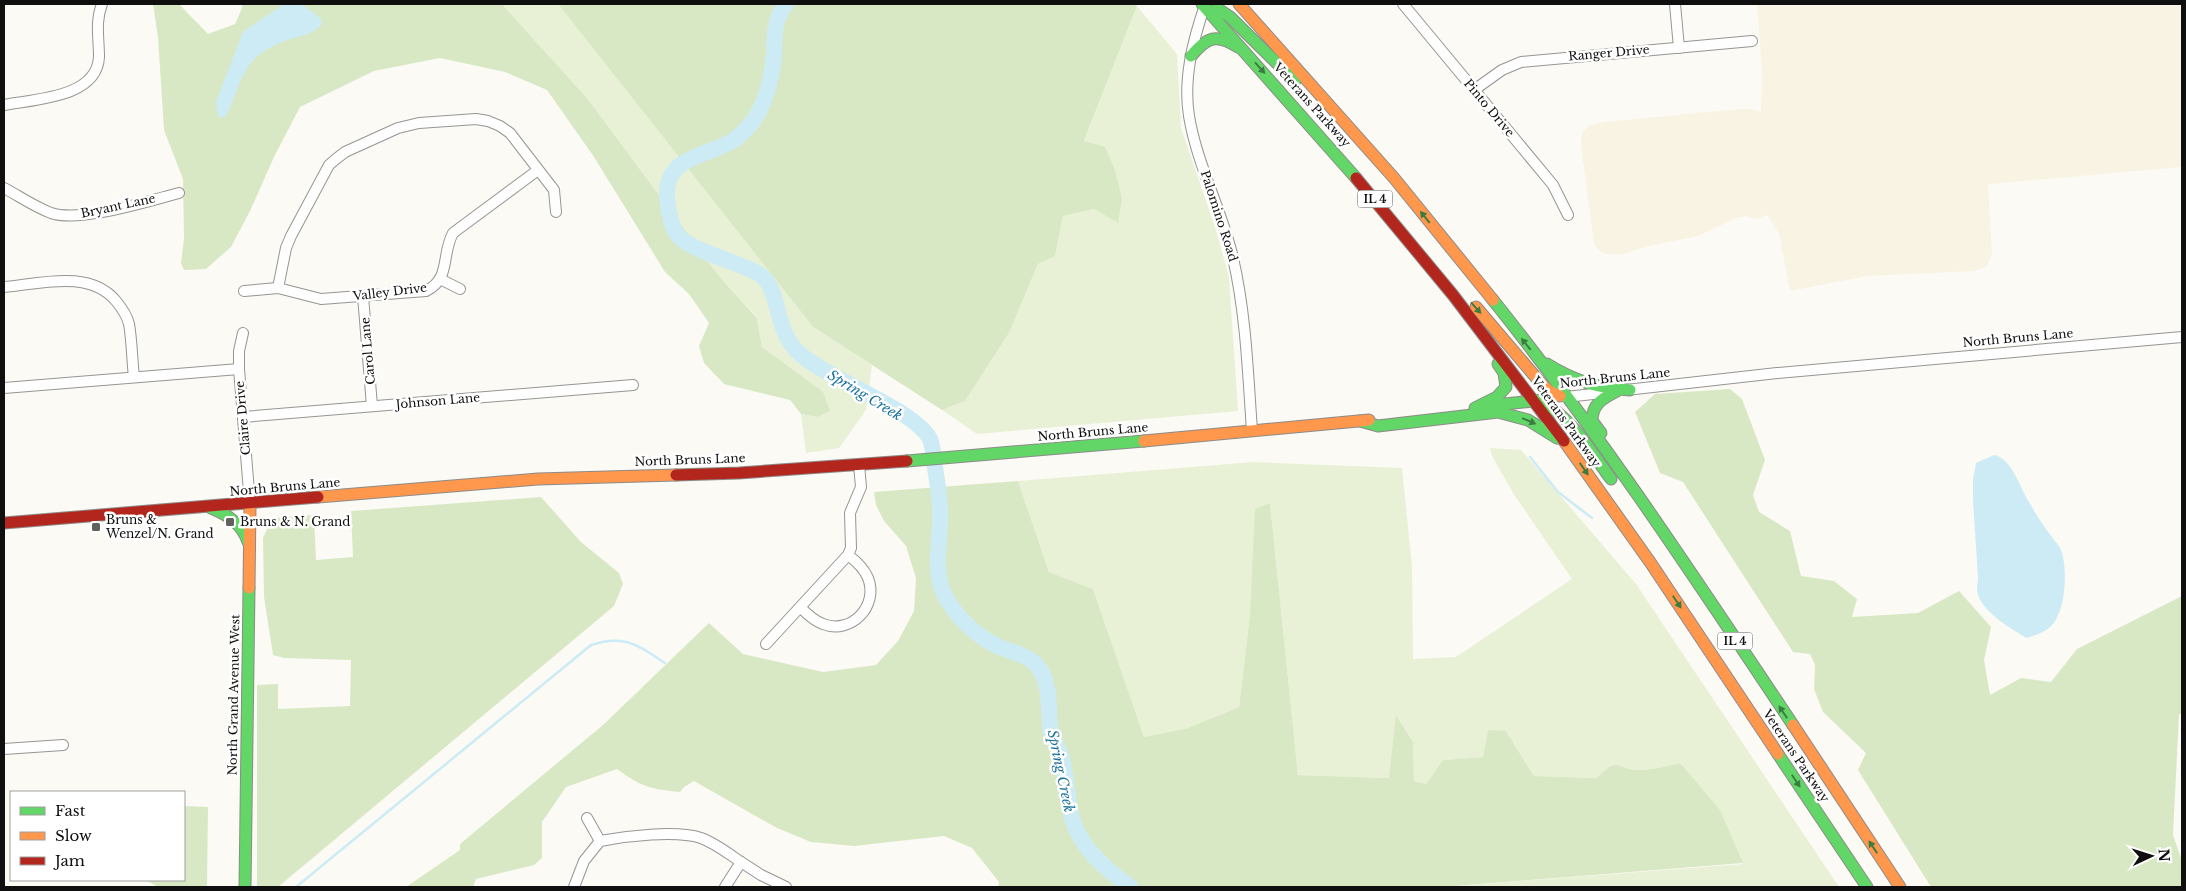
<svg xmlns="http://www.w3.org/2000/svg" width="2186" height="891" viewBox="0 0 2186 891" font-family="'Libre Baskerville',serif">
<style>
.farmland{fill:#f8f3e2}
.green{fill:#e8f1d6}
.forest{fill:#d9e8c4}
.water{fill:#ccebf5}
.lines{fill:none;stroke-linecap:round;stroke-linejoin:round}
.stream{stroke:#ccebf5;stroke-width:2.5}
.river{stroke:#ccebf5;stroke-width:16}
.street-casing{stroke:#969593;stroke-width:12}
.fast-casing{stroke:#8c8b89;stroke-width:13}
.slow-casing{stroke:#8c8b89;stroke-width:13}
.jam-casing{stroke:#8c8b89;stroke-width:13}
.street{stroke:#fffefe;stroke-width:10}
.fast{stroke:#63d668;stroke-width:11}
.slow{stroke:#ff974d;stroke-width:11}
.jam{stroke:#b3261e;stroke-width:11}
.oneway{fill:#3d7c40}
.poi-dot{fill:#626160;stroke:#fff;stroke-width:2}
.labels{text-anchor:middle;stroke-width:5;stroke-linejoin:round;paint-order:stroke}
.shield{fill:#fff;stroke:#575757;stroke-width:1}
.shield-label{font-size:11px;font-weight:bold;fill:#0f0f0f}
.street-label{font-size:12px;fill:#0f0f0f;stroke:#fff}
.poi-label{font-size:12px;fill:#0f0f0f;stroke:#fff;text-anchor:start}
.water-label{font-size:14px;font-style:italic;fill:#1b729f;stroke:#fff}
</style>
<rect width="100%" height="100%" fill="#fcfaf5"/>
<polygon class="farmland" points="1757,4 2182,4 2182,167 1988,184 1992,254 1987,266 1974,271 1867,276 1790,291 1779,234 1767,215 1755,219 1747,216 1736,218 1698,236 1644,247 1624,254 1606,254 1599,251 1594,244 1582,153 1581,137 1583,131 1590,125 1605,122 1739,109 1750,109 1761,112 1762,69"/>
<g class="green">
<polygon points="502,4 558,4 813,327 872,365 866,410 839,448 806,453 801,414 817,417 789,369 762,347 757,317 719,276 587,98"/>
<polygon points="1137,6 1177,54 1181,128 1216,230 1229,277 1238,411 977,434 942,410 965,401 1009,333 1038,264 1055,255 1063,216 1094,209 1118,223 1084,142"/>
<path d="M 1490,448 L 1521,450 L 1636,584 L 1839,887 L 1442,887 L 1743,864 L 1680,763 C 1667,766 1653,770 1640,770 C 1618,771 1618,754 1598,778 L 1534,776 L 1506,731 L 1488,731 L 1483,757 L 1443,760 L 1426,784 L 1414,781 L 1413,742 L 1397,716 L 1390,778 L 1298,775 L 1270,503 L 1250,615 L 1239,707 L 1188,728 L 1144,737 L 1093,589 L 1049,572 L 1018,481 L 1254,462 L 1402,468 L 1412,566 L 1413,659 L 1456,657 L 1572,579 L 1513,493 L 1492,456 Z"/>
</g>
<g class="forest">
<polygon points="153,4 179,4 208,34 235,24 242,8 242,4 502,4 587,98 719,276 757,318 762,347 823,392 830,411 817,417 801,414 790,400 724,384 704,363 699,346 709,323 689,294 665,272 594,157 547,90 505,72 440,58 374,71 300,107 274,157 250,211 231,247 206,269 184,270 181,263 184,238 183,179 164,130 158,37"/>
<polygon points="558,4 1134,4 1137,6 1084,141 1105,147 1115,170 1122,199 1118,223 1094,209 1063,216 1055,256 1038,264 1009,333 965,401 942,410 813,327"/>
<polygon points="1730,389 1742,399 1765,460 1753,495 1759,512 1790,531 1801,576 1834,581 1857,599 1852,617 1918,613 1959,591 1991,627 1984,660 1990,695 2021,678 2051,682 2077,649 2182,596 2182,712 2179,715 2173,835 2182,861 2182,887 1931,887 1858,770 1866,753 1823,712 1814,689 1815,665 1810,654 1793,652 1683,482 1660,473 1635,412 1655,394"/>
<path d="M 1018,481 L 1049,572 L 1093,589 L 1144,737 L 1188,728 L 1239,707 L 1250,615 L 1255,509 L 1270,503 L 1298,775 L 1389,778 L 1396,715 L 1413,742 L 1414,781 L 1426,784 L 1443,760 L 1483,757 L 1488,730 L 1506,731 L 1534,776 L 1597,778 C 1619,754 1617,771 1640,770 C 1653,770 1667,766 1680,763 L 1720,810 L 1743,863 L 1442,887 L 998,887 L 999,882 L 972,848 L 944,836 L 854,846 L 811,842 L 777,828 L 694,781 L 684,787 L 680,792 C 651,789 641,787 617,769 L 566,787 L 542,822 L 542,858 L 534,865 L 476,879 L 473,887 L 406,887 L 460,850 L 460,844 L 603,725 L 709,623 L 743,654 L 823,672 L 876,665 L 898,641 L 914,611 L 916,578 L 906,546 L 884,521 L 876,505 L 874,492 Z"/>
<polygon points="541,497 581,542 619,573 623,584 614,606 278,887 257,887 257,685 278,684 278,709 350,706 351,660 284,658 273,655 264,597 263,538 272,518 314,515 316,560 353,557 351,511"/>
<polygon points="184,806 208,807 207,887 158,887 146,880 184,880"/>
</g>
<g class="water">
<path d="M 284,4 L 302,4 L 320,18 L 322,24 C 314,34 303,35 291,39 C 246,54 245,71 228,112 L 224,117 L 218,117 L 216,102 L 243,32 Z"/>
<path d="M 1994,455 C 2012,458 2020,488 2029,502 C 2036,514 2043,526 2052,537 C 2055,542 2059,545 2061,550 C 2068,568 2066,612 2051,626 C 2044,633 2035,635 2027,638 C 2011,629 1979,610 1977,590 C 1977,586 1978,582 1978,578 L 1973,500 L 1973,480 L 1976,463 Z"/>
</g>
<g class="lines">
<g class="stream">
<polyline points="1530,457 1558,492 1592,518"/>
<path d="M 296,887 L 591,645 C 625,634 638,645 665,663"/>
</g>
<path class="river" d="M 786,4 C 773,22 775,33 774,53 C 773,76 765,106 751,124 C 746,129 740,136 734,140 C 705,158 659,156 668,205 C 669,213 672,226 676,233 C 684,247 722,258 737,264 C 746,268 756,271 763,277 C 781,294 774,331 800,354 C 829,380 914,409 930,439 C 933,446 933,455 934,462 C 937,479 940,497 940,514 C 941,541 932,569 944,594 C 955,616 975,635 997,646 C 1013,653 1032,655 1041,671 C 1052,691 1047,713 1051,734 C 1053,741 1058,747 1061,755 C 1067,775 1066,797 1072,818 C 1080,848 1106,869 1130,887"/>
<defs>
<g id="street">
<polyline points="1403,4 1553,185 1568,215"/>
<polyline points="1675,4 1679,48"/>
<path d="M 1205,5 C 1193,40 1183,79 1189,116 C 1197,165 1222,210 1233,258 C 1246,314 1248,374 1252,431"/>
<polyline points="1474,90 1502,70 1521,62 1752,41"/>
<path d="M 4,105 C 34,99 97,98 99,57 C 99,38 95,22 102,4"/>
<path d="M 4,188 C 19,196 35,207 51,213 C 80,223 148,201 179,193"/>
<polyline points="440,279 460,289"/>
<path d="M 4,287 C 40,284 89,269 116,301 C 121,307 127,316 129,324 C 132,341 132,360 134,377"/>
<polyline points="278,288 286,248 291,236 329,165 336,159 345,152 398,128 419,123 476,119 488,121 500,126 510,133 554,190 556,212"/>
<path d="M 244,291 L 278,288 L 321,299 L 426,291 C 451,279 441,255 453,233 L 538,170"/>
<polyline points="363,296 372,406"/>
<polyline points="243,333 239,351 239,369 250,504"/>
<polyline points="4,388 239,369"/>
<polyline points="1626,390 1777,373 2182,337"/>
<polyline points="1566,397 1602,393"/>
<polyline points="243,417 633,385"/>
<path d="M 801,608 C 807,614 814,621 823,624 C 851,635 879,606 868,578 C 864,568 856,561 848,555"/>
<polyline points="766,644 848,555 851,548 850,513 861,487 859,465"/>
<polyline points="4,749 63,745"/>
<polyline points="587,818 600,841"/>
<path d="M 574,887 L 584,861 L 600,841 C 626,836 676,830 701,838 C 715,843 729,854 741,862"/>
<polyline points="725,887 741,862 761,875 786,887"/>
</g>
<g id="fast">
<polyline points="1202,4 1356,178"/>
<polyline points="1217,8 1230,17 1295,81"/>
<path d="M 1191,56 C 1207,37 1216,33 1238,47"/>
<path d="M 1493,300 C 1601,435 1697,581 1793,725"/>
<path d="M 1547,364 C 1574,381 1598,388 1630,390"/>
<path d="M 1542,402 C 1572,418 1591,452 1611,479"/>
<polyline points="1485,406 1543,400"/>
<polyline points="1475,408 1497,397 1506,387 1504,373 1498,364"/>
<polyline points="1360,421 1378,426 1498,412 1528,420 1557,438"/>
<path d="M 1601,433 L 1592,421 C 1592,404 1603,398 1617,391"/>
<polyline points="907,461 1144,441"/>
<path d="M 211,508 C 228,515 242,524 248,542"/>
<polyline points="1778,754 1867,887"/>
<polyline points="245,887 249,588"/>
</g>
<g id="slow">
<polyline points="1239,4 1394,178 1493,300"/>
<polyline points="1476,307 1539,381 1549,391 1560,396"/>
<polyline points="1144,441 1369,420"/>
<polyline points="1564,441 1650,562 1778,754"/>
<polyline points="318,497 538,479 676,475"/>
<polyline points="249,588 250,504"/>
<polyline points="1793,725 1900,887"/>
</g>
<g id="jam">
<polyline points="1356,178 1453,295 1564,441"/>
<polyline points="676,475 739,473 907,461"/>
<polyline points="4,523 318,497"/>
</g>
</defs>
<use href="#street" class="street-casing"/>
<use href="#fast" class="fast-casing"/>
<use href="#slow" class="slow-casing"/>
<use href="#jam" class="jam-casing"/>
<use href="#street" class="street"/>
<use href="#fast" class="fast"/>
<use href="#slow" class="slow"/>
<use href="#jam" class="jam"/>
</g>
<defs><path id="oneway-solid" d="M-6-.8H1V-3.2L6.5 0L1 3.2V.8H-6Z" transform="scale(1.25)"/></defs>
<g class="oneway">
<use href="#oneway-solid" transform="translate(1260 68) rotate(48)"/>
<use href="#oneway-solid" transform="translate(1425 217) rotate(-129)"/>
<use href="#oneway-solid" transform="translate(1476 308) rotate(48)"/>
<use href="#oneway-solid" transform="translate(1526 344) rotate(-129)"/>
<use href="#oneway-solid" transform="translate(1529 421) rotate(23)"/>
<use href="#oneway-solid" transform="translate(1584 469) rotate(55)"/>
<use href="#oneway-solid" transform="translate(1677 602) rotate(56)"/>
<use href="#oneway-solid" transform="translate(1783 712) rotate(-124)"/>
<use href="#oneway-solid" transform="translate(1796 781) rotate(56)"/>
<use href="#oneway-solid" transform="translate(1873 847) rotate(-124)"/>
</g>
<g class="poi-dot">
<rect x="225" y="517" width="10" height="10" rx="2.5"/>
<rect x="91" y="522" width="10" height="10" rx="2.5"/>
</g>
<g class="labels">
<g class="shield">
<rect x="1357.5" y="190.5" width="35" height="17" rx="4"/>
<rect x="1717.5" y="632.5" width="35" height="17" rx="4"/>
</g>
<g class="shield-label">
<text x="1375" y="203">IL 4</text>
<text x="1735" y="645">IL 4</text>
</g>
<g class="street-label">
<text transform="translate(1609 53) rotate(-5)" y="4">Ranger Drive</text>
<text transform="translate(1312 105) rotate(48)" y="4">Veterans Parkway</text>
<text transform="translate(1489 108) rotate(50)" y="4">Pinto Drive</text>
<text transform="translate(118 206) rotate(-12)" y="4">Bryant Lane</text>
<text transform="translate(1219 216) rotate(72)" y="4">Palomino Road</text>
<text transform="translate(390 292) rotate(-7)" y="4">Valley Drive</text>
<text transform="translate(2018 338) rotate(-5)" y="4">North Bruns Lane</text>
<text transform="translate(368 351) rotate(-95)" y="4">Carol Lane</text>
<text transform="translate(1615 378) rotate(-6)" y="4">North Bruns Lane</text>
<text transform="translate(438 401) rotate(-5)" y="4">Johnson Lane</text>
<text transform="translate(243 418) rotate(-95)" y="4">Claire Drive</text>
<text transform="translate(1566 422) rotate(54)" y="4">Veterans Parkway</text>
<text transform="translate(1093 432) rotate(-5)" y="4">North Bruns Lane</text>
<text transform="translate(690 460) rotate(-2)" y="4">North Bruns Lane</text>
<text transform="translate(285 487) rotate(-5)" y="4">North Bruns Lane</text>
<text transform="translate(234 695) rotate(-89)" y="4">North Grand Avenue West</text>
<text transform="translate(1796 756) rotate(56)" y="4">Veterans Parkway</text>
</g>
<g class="poi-label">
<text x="106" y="524">Bruns &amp;<tspan x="106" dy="14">Wenzel/N. Grand</tspan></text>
<text x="240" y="526">Bruns &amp; N. Grand</text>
</g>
<g class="water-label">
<text transform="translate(865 395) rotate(31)" y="5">Spring Creek</text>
<text transform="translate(1061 771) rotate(78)" y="5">Spring Creek</text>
</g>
</g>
<rect width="2186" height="891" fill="none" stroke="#0f0f0f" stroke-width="10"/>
<rect x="10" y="791" width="175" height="90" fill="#ffffff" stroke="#9f9f9f"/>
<rect x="20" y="807" width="25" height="8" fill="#63d668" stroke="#9f9f9f"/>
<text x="55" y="816" font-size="15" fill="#0f0f0f">Fast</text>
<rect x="20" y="832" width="25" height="8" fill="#ff974d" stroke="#9f9f9f"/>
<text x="55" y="841" font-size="15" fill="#0f0f0f">Slow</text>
<rect x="20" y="857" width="25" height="8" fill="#b3261e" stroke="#9f9f9f"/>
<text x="55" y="866" font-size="15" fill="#0f0f0f">Jam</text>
<g transform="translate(2151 856) rotate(86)" stroke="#ffffff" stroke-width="4" paint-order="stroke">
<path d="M0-4L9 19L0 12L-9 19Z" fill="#0f0f0f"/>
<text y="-8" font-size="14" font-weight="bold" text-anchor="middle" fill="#0f0f0f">N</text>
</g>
</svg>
